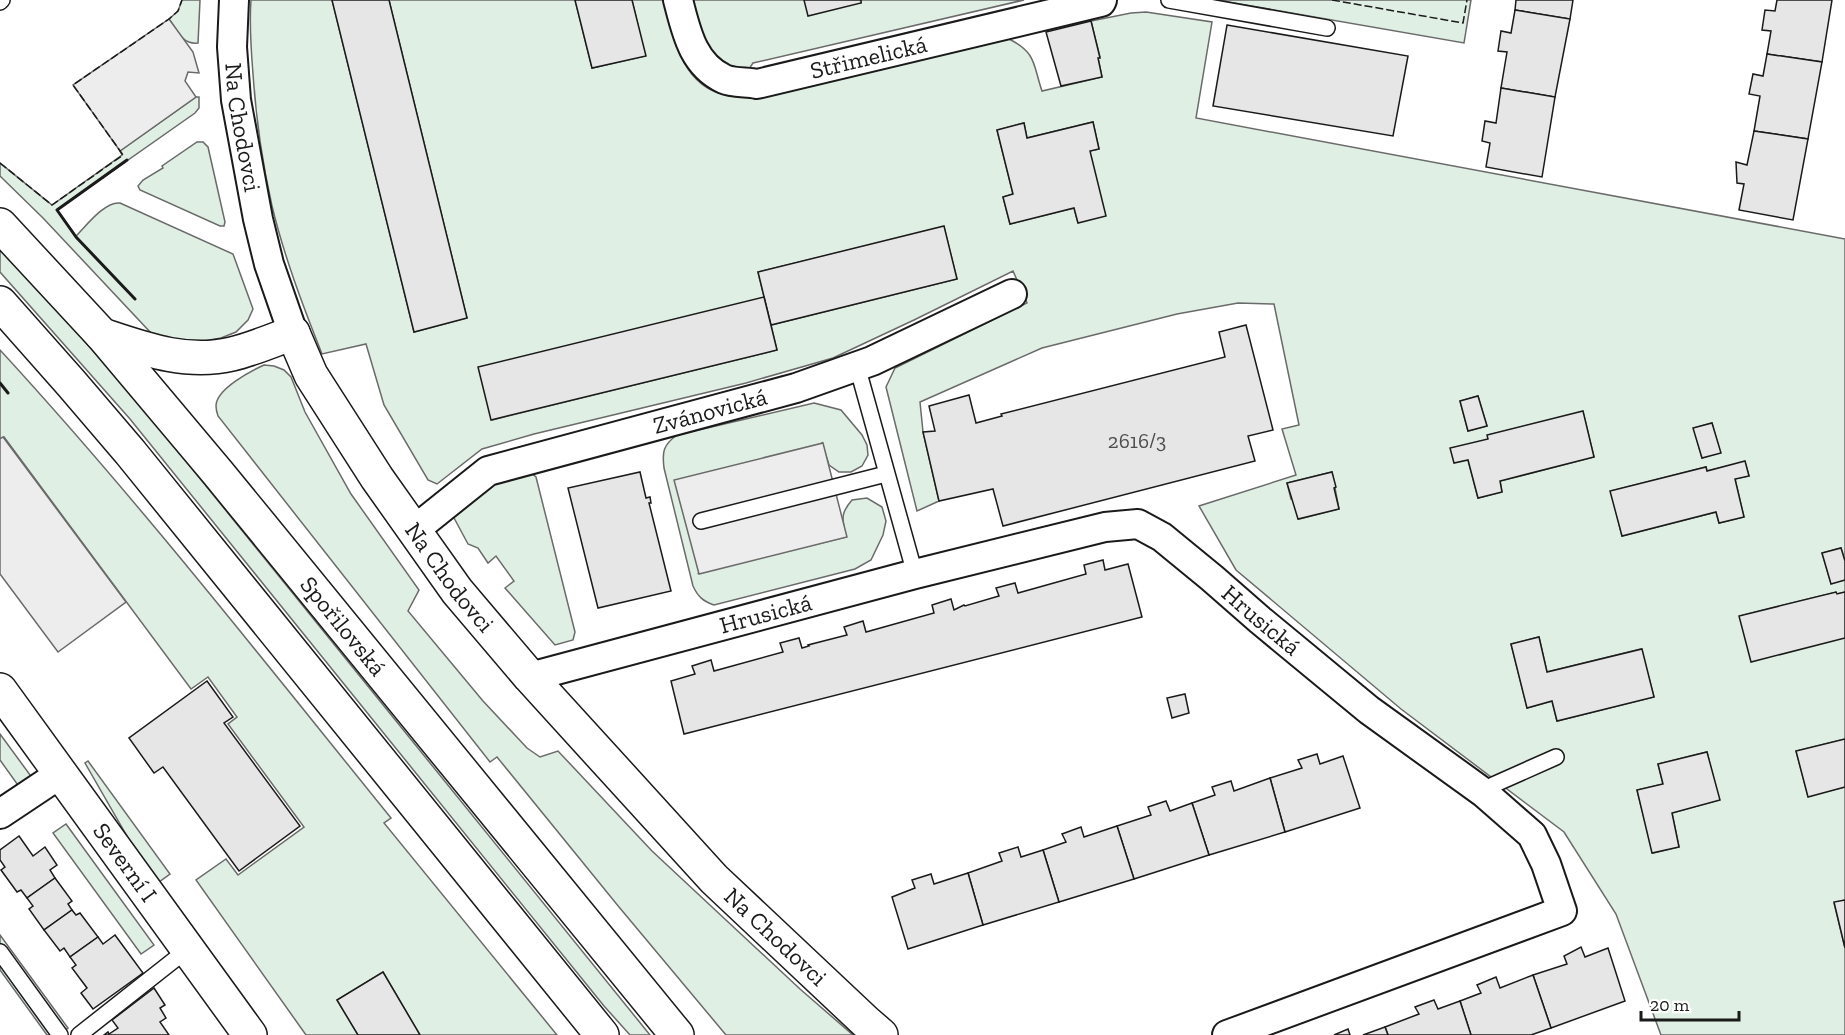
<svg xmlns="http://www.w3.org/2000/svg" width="1845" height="1035" viewBox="0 0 1845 1035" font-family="'Zilla Slab',serif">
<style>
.green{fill:#e0efe3;stroke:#6a6a6a;stroke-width:1.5;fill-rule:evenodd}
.parking{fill:#ededed;stroke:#6a6a6a;stroke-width:1.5}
.building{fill:#e6e6e6;stroke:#1a1a1a;stroke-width:1.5}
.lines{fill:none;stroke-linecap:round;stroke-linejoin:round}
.service-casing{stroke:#1a1a1a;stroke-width:18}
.minor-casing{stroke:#1a1a1a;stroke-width:32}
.tertiary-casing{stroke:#1a1a1a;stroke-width:36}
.trunk-casing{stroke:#1a1a1a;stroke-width:36}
.service{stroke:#fff;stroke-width:15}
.minor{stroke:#fff;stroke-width:28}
.tertiary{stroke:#fff;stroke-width:33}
.trunk{stroke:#fff;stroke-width:33}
.fence{stroke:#1a1a1a;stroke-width:1.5;stroke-dasharray:8 3;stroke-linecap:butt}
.wall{stroke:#1a1a1a;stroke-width:3}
.labels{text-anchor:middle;stroke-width:4.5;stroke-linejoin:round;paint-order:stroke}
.number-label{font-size:21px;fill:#4d4d4d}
.street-label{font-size:24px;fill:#1a1a1a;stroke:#fff}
</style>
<rect width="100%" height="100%" fill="#fff"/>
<g class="green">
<path d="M 182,0 L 200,0 L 198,43 C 182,45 177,30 169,19 L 178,11 Z"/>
<path d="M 251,0 L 332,0 L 414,332 L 467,318 L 389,0 L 575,0 L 592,68 L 645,56 L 632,0 L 665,0 C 674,37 681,86 726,95 C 743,99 763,94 781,92 L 1009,39 C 1037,53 1033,65 1042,91 L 1102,77 L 1098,58 L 1100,57 L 1091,21 L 1131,13 L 1146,12 L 1212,22 L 1196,118 L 1845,239 L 1845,561 L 1841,548 L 1822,553 L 1831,583 L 1845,580 L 1845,592 L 1837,594 L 1836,592 L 1740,616 L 1845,638 L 1845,739 L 1796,751 L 1808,796 L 1845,787 L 1845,900 L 1834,903 L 1845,948 L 1845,1035 L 1661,1035 L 1616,914 L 1564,832 L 1401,709 L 1236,570 L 1199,506 L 1296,475 L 1282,429 L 1299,425 L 1274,304 L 1238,303 L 1177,314 L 1042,348 L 920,402 L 923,432 L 939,501 L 917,511 L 886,387 L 895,368 L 1027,303 L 1013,271 L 914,320 L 833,358 L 746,383 L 534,434 L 482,449 L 437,484 L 428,480 L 384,405 L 366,344 L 322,354 C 303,306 284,256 272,206 C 262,162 256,118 253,74 C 251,49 249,25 251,0 ZM 1093,122 L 1099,149 L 1090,151 L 1078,223 L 1074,208 L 1010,224 L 1003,197 L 1013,194 L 997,130 L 1024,123 L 1027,138 ZM 944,227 L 957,279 L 771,325 L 777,350 L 492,420 L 764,297 L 758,272 ZM 1478,396 L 1487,426 L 1468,431 L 1460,401 ZM 1583,412 L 1594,457 L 1500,481 L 1502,492 L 1478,498 L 1468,460 L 1488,439 L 1488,435 ZM 1712,423 L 1720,452 L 1702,458 L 1694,428 ZM 1745,462 L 1749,476 L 1735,479 L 1744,517 L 1719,523 L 1716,512 L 1622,536 L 1611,491 L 1706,467 L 1707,471 ZM 1332,472 L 1339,509 L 1299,519 L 1293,499 L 1291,499 L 1287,483 ZM 1539,637 L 1547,672 L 1641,649 L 1654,697 L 1557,721 L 1552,701 L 1527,708 L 1511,644 ZM 1707,752 L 1719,800 L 1672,813 L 1679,847 L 1653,853 L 1637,790 L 1663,784 L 1658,764 Z"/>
<path d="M 692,0 L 804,0 L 861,3 L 861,0 L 1024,0 L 753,63 L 749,69 C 741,67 729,67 721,63 C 702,52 696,19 692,0 Z"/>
<polygon points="1217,0 1471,0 1464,43"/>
<path d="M 196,97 L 199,97 L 199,108 L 195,113 L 57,210 L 76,236 C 86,226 105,201 120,203 L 233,254 L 253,309 L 248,320 L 236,332 L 221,338 L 187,344 L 152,334 L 43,218 L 0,176 L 0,163 L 52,205 L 122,155 L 120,151 Z"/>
<polygon points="197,142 203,142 208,147 225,222 224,226 220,226 140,190 138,186 143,180 163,168 162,166"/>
<polygon points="0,250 47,298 143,408 650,1035 630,1035 604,1006 130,419 0,272"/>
<path d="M 0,350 C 138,500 263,660 391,818 L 384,823 L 557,1035 L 420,1035 L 383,972 L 337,1000 L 358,1035 L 306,1035 L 196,880 L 226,859 L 238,875 L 304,827 L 228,724 L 237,717 L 208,677 L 191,689 L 4,437 L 0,439 Z"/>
<path d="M 264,365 L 274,366 L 284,370 L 291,377 L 305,412 L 351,494 L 419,590 L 408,611 L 483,701 L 527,748 L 540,757 L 558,751 L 652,851 L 800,989 L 853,1035 L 726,1035 L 619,907 L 497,757 L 490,762 L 218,416 C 217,413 216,409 216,406 C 216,389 251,371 264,365 Z"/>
<path d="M 814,403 L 841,410 L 862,435 L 867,445 L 868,455 L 862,466 L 851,472 L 839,472 L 829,465 L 822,443 L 699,573 L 846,537 C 843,520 839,515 852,500 L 867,498 L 882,507 L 886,521 L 883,535 L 871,560 L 855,569 L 714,605 C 703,601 698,597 693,586 L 664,468 C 662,452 663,445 677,435 Z"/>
<polygon points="530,472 536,477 575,632 573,640 555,645 505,588 514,581 496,556 488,563 478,548 468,544 453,516 496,482"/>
<polygon points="0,734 33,779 20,788 0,760"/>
<polygon points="88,761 170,874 159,882 131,843 85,763"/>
<polygon points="66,824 154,945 141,954 53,833"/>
<polygon points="0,935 68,1028 59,1035 47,1035 0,970"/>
</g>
<g class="parking">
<polygon points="169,19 193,52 199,73 188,72 185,81 196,97 120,151 73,85"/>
<polygon points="3,437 126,602 58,652 0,574 0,439"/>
<polygon points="823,443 847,537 699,574 674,480"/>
</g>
<g class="building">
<polygon points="332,0 389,0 467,318 414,332"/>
<polygon points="575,0 632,0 646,56 592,68"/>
<polygon points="804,0 861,0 861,3 808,16"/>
<polygon points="1516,0 1573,0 1570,19 1515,10"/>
<polygon points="1777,0 1832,0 1822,62 1767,54 1771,31 1762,30 1765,10 1775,11"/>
<polygon points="1515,10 1570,19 1555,97 1501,88 1507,52 1498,51 1501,31 1511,33"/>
<polygon points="1091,21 1100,58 1098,58 1102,77 1061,86 1046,32"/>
<polygon points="1227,25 1408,56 1393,136 1213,106"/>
<polygon points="1767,54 1822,62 1808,139 1754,131 1760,96 1749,94 1753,74 1763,76"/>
<polygon points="1501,88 1555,97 1542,177 1486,167 1490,143 1482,141 1485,121 1496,123"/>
<polygon points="1093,122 1099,149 1090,151 1106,216 1078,223 1074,208 1010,224 1003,197 1013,194 997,130 1024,123 1027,138"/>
<polygon points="1754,131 1808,139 1793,220 1739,210 1744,184 1737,183 1736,162 1747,165"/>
<polygon points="944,226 957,279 771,325 758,272"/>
<polygon points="764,297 777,350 491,420 478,367"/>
<polygon points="1246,325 1273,430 1248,436 1255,461 1003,526 993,489 939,501 923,432 935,431 929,406 969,395 976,423 1002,416 1001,414 1225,357 1219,332"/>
<polygon points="1478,396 1487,426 1468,431 1460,401"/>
<polygon points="1583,411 1594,457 1500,481 1502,492 1478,498 1468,460 1454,463 1450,448 1488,439 1487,435"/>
<polygon points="1712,423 1721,453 1702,458 1693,428"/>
<polygon points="1745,461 1749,476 1735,479 1744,517 1719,523 1716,512 1622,536 1610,491 1706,467 1707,471"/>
<polygon points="640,472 646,498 650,497 651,503 649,503 671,591 598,608 568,488"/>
<polygon points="1332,472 1336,487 1334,488 1339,509 1298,519 1287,483"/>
<polygon points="1841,548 1845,561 1845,580 1831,584 1822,553"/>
<polygon points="1103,560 1105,570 1128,564 1142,617 684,734 671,681 695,674 692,666 711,660 714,671 783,652 780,643 799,638 802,648 809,646 808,645 847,635 844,627 863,621 866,632 934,613 932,605 951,599 954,610 964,605 965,606 999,596 996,588 1015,583 1018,593 1086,574 1084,565"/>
<polygon points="1836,592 1837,594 1845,592 1845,638 1751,662 1739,616"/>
<polygon points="1539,637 1547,672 1642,649 1654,697 1557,721 1552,701 1527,708 1511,644"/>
<polygon points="207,681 233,717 224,723 300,826 239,871 163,767 154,773 129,738"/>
<polygon points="1185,694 1189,713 1172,718 1167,698"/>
<polygon points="1845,739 1845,787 1808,797 1796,751"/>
<polygon points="1707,752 1720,800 1672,813 1679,847 1652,853 1637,790 1663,784 1658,764"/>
<polygon points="1317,754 1320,764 1343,756 1360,808 1285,832 1270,778 1302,768 1298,760"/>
<polygon points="1270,778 1285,832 1209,855 1192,803 1215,795 1212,787 1231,781 1234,791"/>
<polygon points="1166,801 1170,811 1192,803 1209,855 1134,879 1117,826 1151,815 1148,807"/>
<polygon points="1117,826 1134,879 1059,902 1043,850 1066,842 1062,834 1081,827 1084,837"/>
<polygon points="19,836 33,856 45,847 57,865 50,870 55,878 27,898 21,890 17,892 1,870 5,867 0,860 0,850"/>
<polygon points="1018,847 1021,857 1043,850 1059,902 983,925 968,873 1002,861 999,853"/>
<polygon points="968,873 983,925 908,949 892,897 915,888 912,880 931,874 934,884"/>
<polygon points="55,878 72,901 68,904 72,910 44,930 29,909 33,906 27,898"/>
<polygon points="1845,900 1845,948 1834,902"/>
<polygon points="72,910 76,915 80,913 98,937 70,957 64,948 60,951 44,930"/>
<polygon points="115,935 143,973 93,1009 81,993 87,988 72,968 76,965 70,957 98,937 103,944"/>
<polygon points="1581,947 1585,957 1608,948 1625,1001 1551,1028 1533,975 1567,964 1564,956"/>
<polygon points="383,972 420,1035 358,1035 337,1000"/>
<polygon points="1533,975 1551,1028 1531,1035 1471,1035 1460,1001 1481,993 1477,985 1496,977 1500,988"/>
<polygon points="154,988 165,1005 160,1008 166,1018 160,1022 169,1035 104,1035 108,1032 109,1034 118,1028 112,1020"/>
<polygon points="1434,1000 1438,1009 1460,1001 1471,1035 1388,1035 1385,1027 1419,1014 1415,1007"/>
<polygon points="1385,1027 1388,1035 1363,1035"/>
<polygon points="1348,1029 1350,1035 1334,1035"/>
</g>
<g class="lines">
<defs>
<g id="service">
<polyline points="1169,0 1327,28"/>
<polyline points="0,2 2,0"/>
<polyline points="857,366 915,574"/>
<polyline points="701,521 886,474"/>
<polyline points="1484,793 1493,785 1556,757"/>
<polyline points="0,952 60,1035"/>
<polyline points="79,1035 188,949"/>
</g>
<g id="minor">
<path id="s1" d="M 234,0 L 232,47 L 236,100 L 258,219 L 269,264 L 293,333"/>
<path id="s2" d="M 678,0 C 686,30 692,64 724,79 C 733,83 747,82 757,84 L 1101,2 L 1102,0"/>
<path id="s3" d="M 413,531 L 488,471 L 796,388 L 872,361 L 1012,294"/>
<path id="s4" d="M 530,677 L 915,574 L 1105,527 L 1138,524 L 1162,537 L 1212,578 L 1260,620 L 1369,710 L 1484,793 L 1532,835 L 1546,864 L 1562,911 L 1227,1035"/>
<polyline points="0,814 60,774"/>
</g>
<g id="tertiary">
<path id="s5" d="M 293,333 L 311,375 L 377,478 L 457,591 L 530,677 L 714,879 L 866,1022 L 881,1035"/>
<path id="s6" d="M 0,690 L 250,1035"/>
</g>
<g id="trunk">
<path id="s7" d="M 0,225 L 102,335 L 218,473 L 677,1035"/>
<polyline points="0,303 71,383 130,452 602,1035"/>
<path d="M 102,335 C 144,349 187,365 232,354 C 253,349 273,340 293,333"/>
</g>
</defs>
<use href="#service" class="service-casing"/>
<use href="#minor" class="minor-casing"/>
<use href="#tertiary" class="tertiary-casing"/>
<use href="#trunk" class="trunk-casing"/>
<use href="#service" class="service"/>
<use href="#minor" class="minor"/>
<use href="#tertiary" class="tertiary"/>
<use href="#trunk" class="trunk"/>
<g class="fence">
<polyline points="1332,0 1463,23 1467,0"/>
<polyline points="0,163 52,205 123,155 73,85 169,19 178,11 182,0"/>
</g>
<g class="wall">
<polyline points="127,160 57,210 76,237 135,299"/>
<polyline points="0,383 8,393"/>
</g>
</g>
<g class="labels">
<g class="number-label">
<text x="1137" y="448">2616/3</text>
</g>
<g class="street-label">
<text dy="8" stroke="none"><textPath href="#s2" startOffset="243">Střimelická</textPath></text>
<text dy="8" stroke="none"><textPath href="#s1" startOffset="128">Na Chodovci</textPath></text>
<text dy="8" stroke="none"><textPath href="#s3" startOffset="326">Zvánovická</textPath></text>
<text dy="8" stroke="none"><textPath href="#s5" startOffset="291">Na Chodovci</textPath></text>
<text dy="8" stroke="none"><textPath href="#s4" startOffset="244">Hrusická</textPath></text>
<text dy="8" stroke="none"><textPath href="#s4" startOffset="784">Hrusická</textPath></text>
<text dy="8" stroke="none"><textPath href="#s7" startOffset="528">Spořilovská</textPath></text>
<text dy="8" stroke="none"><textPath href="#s6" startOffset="213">Severní I</textPath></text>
<text dy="8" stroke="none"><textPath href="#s5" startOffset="777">Na Chodovci</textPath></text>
</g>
</g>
<path d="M1641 1011v9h98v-9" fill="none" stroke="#1a1a1a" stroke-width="3"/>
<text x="1650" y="1011" font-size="18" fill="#1a1a1a" stroke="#ffffff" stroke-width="4.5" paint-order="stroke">20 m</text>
</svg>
